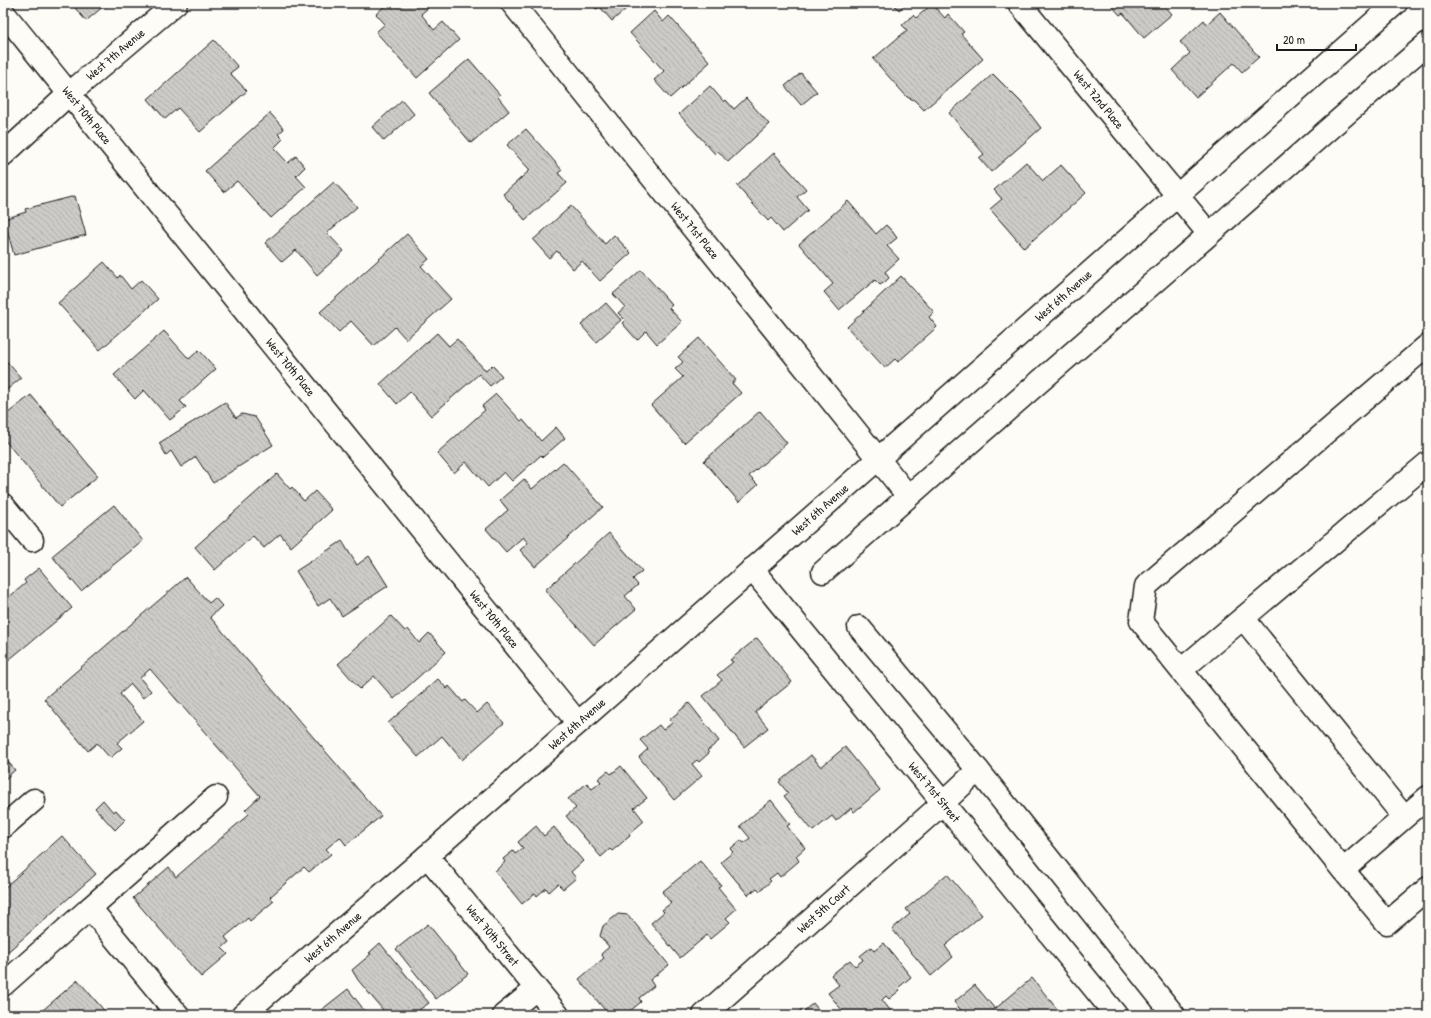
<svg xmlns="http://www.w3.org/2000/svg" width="1431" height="1018" viewBox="0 0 1431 1018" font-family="'Patrick Hand',sans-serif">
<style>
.building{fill:url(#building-back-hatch);stroke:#1c1c1c}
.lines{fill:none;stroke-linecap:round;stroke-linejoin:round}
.minor-casing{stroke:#1c1c1c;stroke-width:25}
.minor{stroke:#fdfcf7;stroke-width:22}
.labels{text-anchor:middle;stroke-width:3;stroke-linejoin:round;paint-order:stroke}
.street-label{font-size:12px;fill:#1c1c1c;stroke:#fdfcf7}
</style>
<defs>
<pattern id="building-back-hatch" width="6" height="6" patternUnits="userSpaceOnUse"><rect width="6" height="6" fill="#cccbc8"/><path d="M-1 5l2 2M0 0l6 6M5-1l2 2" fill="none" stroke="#afaeab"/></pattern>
</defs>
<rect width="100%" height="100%" fill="#fdfcf7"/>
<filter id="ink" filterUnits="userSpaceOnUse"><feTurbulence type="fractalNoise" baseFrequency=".025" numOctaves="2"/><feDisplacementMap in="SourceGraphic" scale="8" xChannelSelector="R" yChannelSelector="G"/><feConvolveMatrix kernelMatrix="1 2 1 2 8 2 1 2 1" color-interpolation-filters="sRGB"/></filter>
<g filter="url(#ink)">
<g class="building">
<polygon points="71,3 110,3 106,7 105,5 86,21"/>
<polygon points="388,3 424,3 428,8 421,14 434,30 443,22 459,40 417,78 376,32 385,24 376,14"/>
<polygon points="591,3 633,3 612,21 600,7 596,9"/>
<polygon points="892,3 907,3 899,10"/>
<polygon points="1109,3 1162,3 1172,14 1144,38 1123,13 1120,15"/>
<polygon points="932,4 945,18 948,14 964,32 961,34 983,59 924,110 914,100 907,97 873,59 907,30 902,25 913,15 916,18"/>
<polygon points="654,11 663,22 669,16 710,62 670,98 654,80 664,71 630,33"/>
<polygon points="1220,12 1259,57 1242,72 1234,63 1196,97 1172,70 1190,53 1180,42 1204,20 1207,24"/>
<polygon points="214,40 238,67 230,73 247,91 200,132 178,108 165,119 148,99"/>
<polygon points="469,59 500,95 498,97 509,111 471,143 429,93"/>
<polygon points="801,73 817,92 801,105 785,86"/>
<polygon points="993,74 1021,102 1041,128 991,172 979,158 984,154 949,113"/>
<polygon points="710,86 724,102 726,100 734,109 746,98 769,124 728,162 718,151 715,154 679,114"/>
<polygon points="402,100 414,114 384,141 372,127"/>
<polygon points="270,113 284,129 278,134 283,139 274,148 288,163 296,156 305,167 296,176 306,187 271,218 237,181 224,192 205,171"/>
<polygon points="526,129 562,170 558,173 567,183 525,220 503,194 530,170 507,145"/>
<polygon points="774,153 806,189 797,197 808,210 783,232 771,218 768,221 737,186"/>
<polygon points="1026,162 1043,181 1061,165 1086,193 1024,248 990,209 1002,199 994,190"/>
<polygon points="334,182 357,207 327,233 344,251 317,275 296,250 282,262 265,243"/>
<polygon points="75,196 86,235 14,255 4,219 26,212 25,209"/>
<polygon points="848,201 876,234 886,225 892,231 897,238 887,246 899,259 885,272 889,278 885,282 880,285 875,280 839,310 824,292 833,284 799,244"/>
<polygon points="571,206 605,244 614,235 631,253 600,281 582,261 573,269 557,251 549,258 533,240"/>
<polygon points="407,234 429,259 421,266 451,299 406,339 395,327 374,346 351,321 339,332 320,312"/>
<polygon points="104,262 118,278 120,275 131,289 141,280 158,299 100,350 58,303"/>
<polygon points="641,270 672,305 669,308 682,322 657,344 646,331 637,340 622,323 625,320 618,313 625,307 613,294"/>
<polygon points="901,276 934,312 929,317 937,327 898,362 895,359 885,368 847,327"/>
<polygon points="606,303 621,320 596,342 581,325"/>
<polygon points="164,331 189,359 199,350 216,369 180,401 186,407 170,420 144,390 135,399 114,375"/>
<polygon points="437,333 449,346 457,339 486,371 492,365 502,376 490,386 479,374 431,416 410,392 397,404 380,384"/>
<polygon points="699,338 736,380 732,383 741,393 684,443 651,405 683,377 675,369 683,362 678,357"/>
<polygon points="3,357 21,378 3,393"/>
<polygon points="496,394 521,421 523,420 541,441 556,427 565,438 543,457 541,455 512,481 504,472 488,487 466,462 454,473 437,453 485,410 482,406"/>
<polygon points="31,395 98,476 60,507 3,438 3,417"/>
<polygon points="225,402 236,418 242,414 255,417 273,445 213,483 196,457 181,467 171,451 166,455 159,443"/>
<polygon points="760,411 787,443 749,476 758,485 739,502 704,461"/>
<polygon points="563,462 603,507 535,567 520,550 528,543 523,537 506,552 486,529 508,510 500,500 524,479 532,489"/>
<polygon points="277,474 290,489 292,487 304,501 315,491 332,510 291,547 280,534 264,548 253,536 215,570 195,547"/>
<polygon points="114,505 143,541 81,591 52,556"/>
<polygon points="609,533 642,571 633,579 638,585 625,596 636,609 594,645 545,590"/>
<polygon points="342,541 357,565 369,556 388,586 342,616 330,598 318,606 296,571"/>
<polygon points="39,568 72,608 5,663 3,661 3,602 26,583 24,580"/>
<polygon points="186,577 209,603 215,598 222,606 210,617 381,816 346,845 340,837 326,849 331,854 309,872 304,867 270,897 274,901 250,921 248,918 225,937 229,942 222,948 228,954 201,977 133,898 169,867 176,877 249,814 245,810 260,796 150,669 140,678 151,691 143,698 131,684 120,694 143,721 117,743 122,748 110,758 97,743 88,751 44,699"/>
<polygon points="391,616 405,631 408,629 419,643 429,633 446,652 394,699 374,676 360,689 338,664"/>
<polygon points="757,638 792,682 755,712 768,728 744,747 703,696 722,680 717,675 733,662 730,660"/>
<polygon points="438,679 447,689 449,686 463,702 465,700 477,713 487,704 504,723 462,760 442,736 418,757 388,723"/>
<polygon points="689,703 719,741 707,751 709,753 699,762 697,760 692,764 702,776 674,800 639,757 648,749 640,740 659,725 663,730 672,723 669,720"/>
<polygon points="845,747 880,790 854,812 851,808 836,821 832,816 813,831 784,796 788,793 779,782 811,755 821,767"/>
<polygon points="3,756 15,770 3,781"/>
<polygon points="621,766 647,798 634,808 644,821 629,834 630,836 612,851 610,849 601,857 566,816 576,808 568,799 587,783 592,789 601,782 598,779 608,771 611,774"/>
<polygon points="103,800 113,812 116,810 125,820 115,830 95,808"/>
<polygon points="771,800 790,824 787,826 805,848 796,856 799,861 780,877 777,873 769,879 771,881 760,891 757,888 748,895 721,862 733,852 730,849 741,840 744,843 750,838 740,826"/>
<polygon points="536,826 544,836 554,827 583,861 571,872 576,878 563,889 558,884 549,892 546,888 537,896 535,893 522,904 495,871 505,862 503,859 513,851 515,854 523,848 518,842"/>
<polygon points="62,836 96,874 3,956 3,889"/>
<polygon points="700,861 721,885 718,887 736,909 726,918 730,922 710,939 707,935 680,958 651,923 664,912 662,910 671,903 662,892"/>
<polygon points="947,874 982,915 945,946 953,957 931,976 892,929 910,914 906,909"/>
<polygon points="618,914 628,915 669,965 650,980 654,986 639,998 641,1002 625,1015 609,1015 579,979 604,958 601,954 609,947 600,936 603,926"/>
<polygon points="428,924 468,974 436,999 396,949"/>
<polygon points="380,943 429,1003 419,1010 421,1013 418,1015 387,1015 358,980 352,970 371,954 369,953"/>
<polygon points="884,943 911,977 898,988 900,990 889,999 886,996 882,1000 894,1015 846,1015 828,993 839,985 831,975 850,960 855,966 863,960 860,956 871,947 874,951"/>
<polygon points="1032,978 1062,1015 965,1015 954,1002 975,985 995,1009"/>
<polygon points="78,980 108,1015 37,1015"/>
<polygon points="348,989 368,1015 317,1015 316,1014"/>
<polygon points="813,1003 823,1015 795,1015 802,1009 804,1011"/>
</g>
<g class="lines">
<defs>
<g id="minor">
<path id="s1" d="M 512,3 L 908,496"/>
<path id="s2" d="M 1019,3 L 1209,234"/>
<path id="s3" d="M 3,12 L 578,723"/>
<path id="s4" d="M 3,155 L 70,93 L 176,3"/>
<polyline points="3,505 32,540"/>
<path id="s5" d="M 752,569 L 1116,1015"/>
<path d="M 823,572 C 950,459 1078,348 1206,237 C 1280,172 1353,107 1428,43"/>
<polyline points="1243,618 1404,817"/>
<polyline points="859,627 978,770 1174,1015"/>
<polyline points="1181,670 1428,463"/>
<polyline points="1428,797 1343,870 1387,923 1428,888"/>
<polyline points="3,827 34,800"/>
<path id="s6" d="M 427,856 L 558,1015"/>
<polyline points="1343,870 1141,621 1146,586 1428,345"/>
<polyline points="3,985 90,908"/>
<polyline points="178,1015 90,908 216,797"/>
<path id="s7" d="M 243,1015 L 427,856 L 1396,3"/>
<polyline points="504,1015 536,989"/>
<path id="s8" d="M 704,1015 L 943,803 L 978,770"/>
</g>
</defs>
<use href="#minor" class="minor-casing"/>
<use href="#minor" class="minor"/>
</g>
</g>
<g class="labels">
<g class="street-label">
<text dy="4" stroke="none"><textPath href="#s4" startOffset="151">West 7th Avenue</textPath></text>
<text dy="4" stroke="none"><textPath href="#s2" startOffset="125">West 72nd Place</textPath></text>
<text dy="4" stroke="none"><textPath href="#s3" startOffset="133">West 70th Place</textPath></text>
<text dy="4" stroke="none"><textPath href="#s1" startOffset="292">West 71st Place</textPath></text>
<text dy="4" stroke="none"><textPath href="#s7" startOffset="1091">West 6th Avenue</textPath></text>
<text dy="4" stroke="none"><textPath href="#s3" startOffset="457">West 70th Place</textPath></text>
<text dy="4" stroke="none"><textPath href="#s7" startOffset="767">West 6th Avenue</textPath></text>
<text dy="4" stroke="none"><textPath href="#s3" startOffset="781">West 70th Place</textPath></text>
<text dy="4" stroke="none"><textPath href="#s7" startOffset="443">West 6th Avenue</textPath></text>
<text dy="4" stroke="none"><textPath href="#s5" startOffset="288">West 71st Street</textPath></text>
<text dy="4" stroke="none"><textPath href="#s8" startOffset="160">West 5th Court</textPath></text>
<text dy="4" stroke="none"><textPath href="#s6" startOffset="103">West 70th Street</textPath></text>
<text dy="4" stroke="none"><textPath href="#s7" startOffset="119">West 6th Avenue</textPath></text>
</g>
</g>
<rect width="1431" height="1018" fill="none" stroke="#fdfcf7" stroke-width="16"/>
<rect x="8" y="8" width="1415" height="1002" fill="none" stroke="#1c1c1c" stroke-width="1.5" filter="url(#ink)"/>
<path d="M1277 44v6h79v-6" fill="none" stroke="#1c1c1c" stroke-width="2"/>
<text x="1283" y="44" font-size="12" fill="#1c1c1c" stroke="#fdfcf7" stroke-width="3" paint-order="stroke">20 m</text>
</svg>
